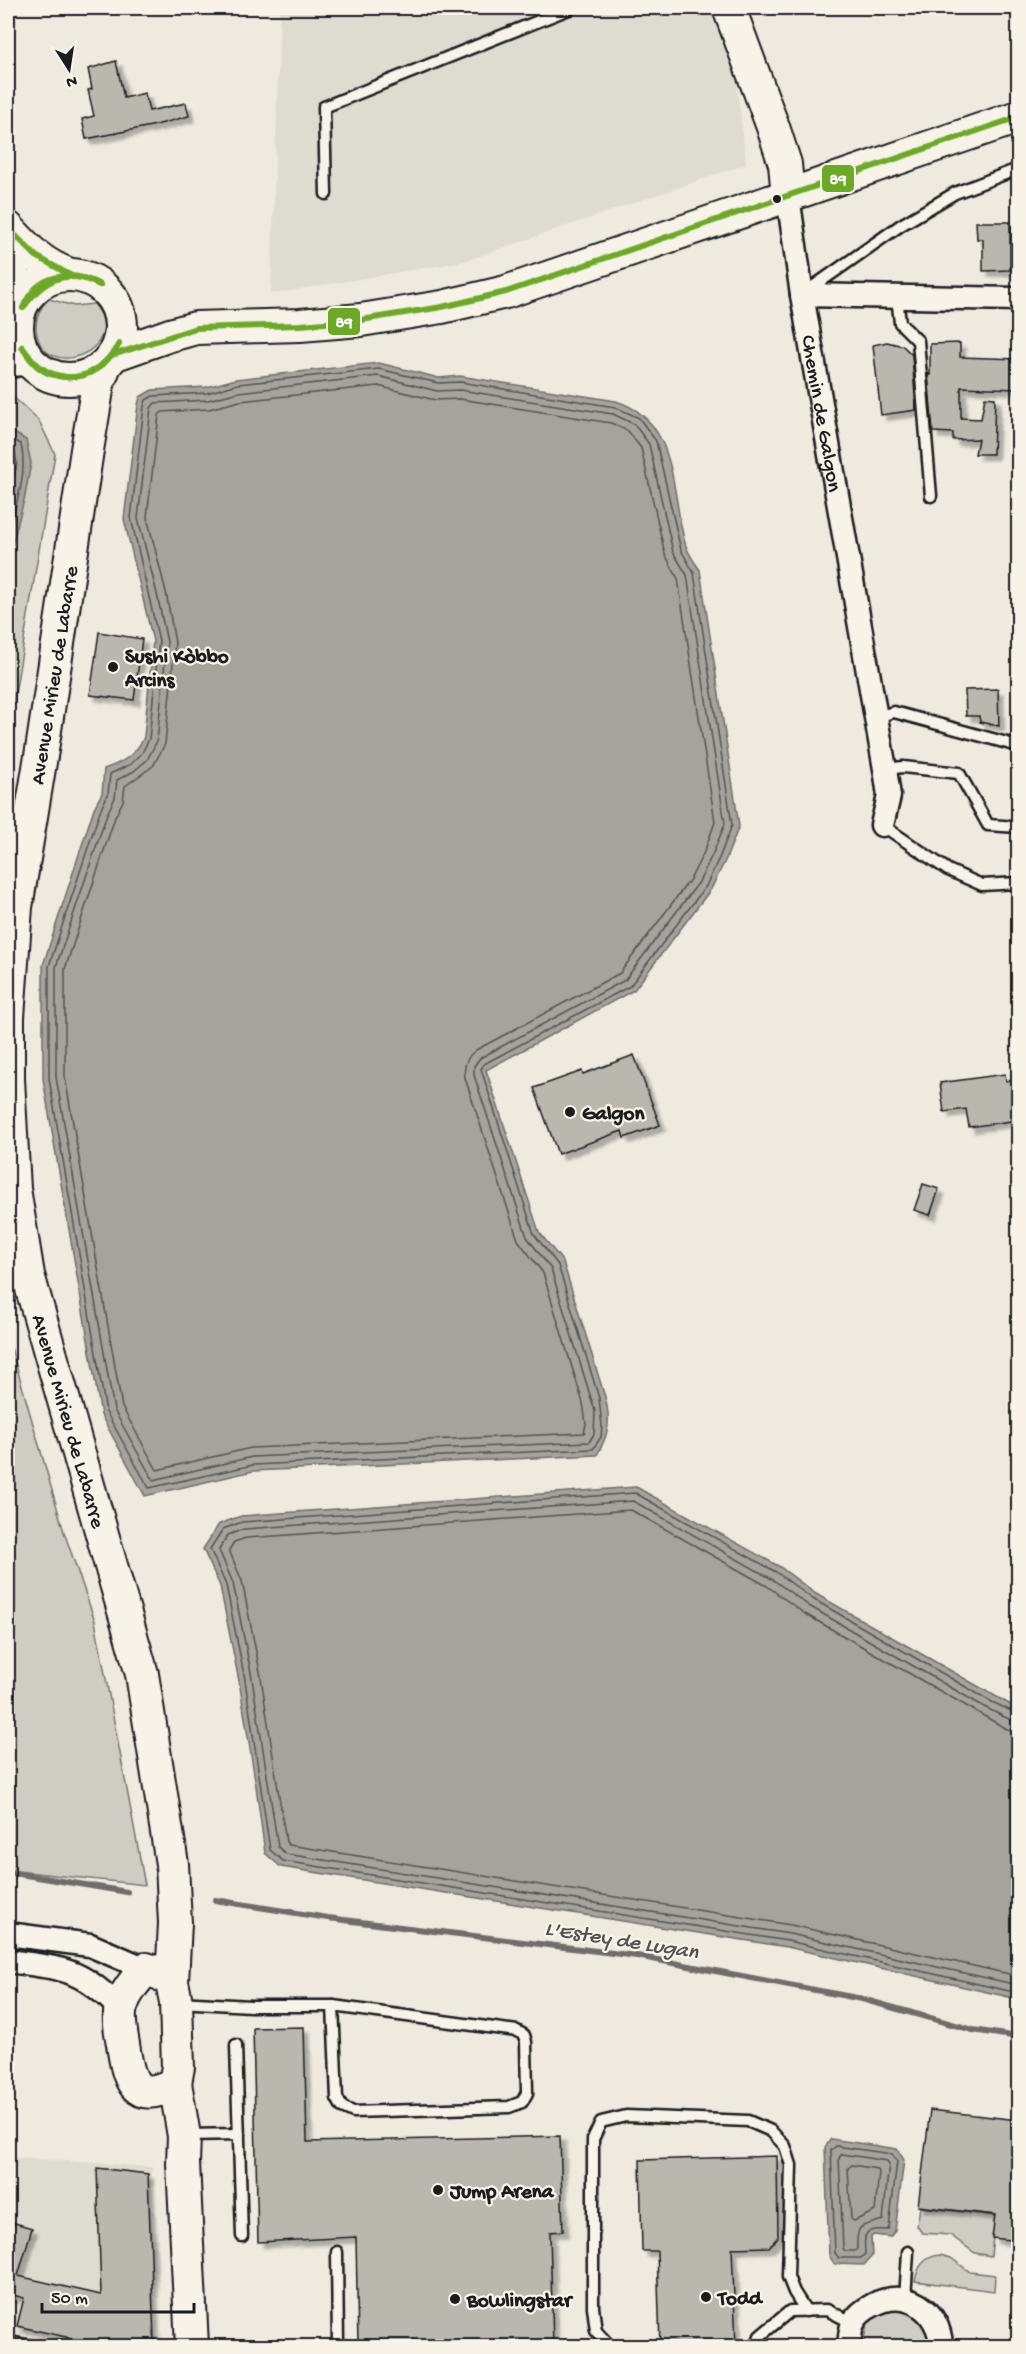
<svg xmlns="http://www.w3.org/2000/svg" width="1026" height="2354" viewBox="0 0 1026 2354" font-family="'Gochi Hand',sans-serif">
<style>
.built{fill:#dedbd1}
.green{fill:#cfccc3;stroke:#767470;stroke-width:1.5}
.water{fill:#a6a39d;stroke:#6f6d69;stroke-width:1.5}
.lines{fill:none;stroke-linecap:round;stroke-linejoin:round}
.shore{stroke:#535250;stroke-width:1.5}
.stream{stroke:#6f6d69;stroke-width:6}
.building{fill:#bab7af;stroke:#1c1c1c;stroke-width:1.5;filter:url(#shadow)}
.lane-casing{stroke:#1c1c1c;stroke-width:15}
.street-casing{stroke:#1c1c1c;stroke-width:27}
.secondary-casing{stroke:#1c1c1c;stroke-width:36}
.lane{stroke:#f7f3e8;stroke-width:10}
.street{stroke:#f7f3e8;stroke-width:22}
.secondary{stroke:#f7f3e8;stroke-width:32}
.bus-1-casing{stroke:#f7f3e8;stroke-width:10}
.bus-1{stroke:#6da829;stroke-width:6}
.bus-dot{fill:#1c1c1c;stroke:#f7f3e8;stroke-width:2}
.labels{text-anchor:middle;stroke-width:4.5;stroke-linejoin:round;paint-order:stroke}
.street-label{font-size:21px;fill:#1c1c1c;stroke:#f7f3e8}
.poi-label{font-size:21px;font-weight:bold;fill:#1c1c1c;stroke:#f7f3e8;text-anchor:start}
.water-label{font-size:22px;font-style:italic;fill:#535250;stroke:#f7f3e8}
.line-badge{stroke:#f7f3e8;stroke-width:2}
.badge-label{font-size:16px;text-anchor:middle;font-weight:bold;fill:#fff}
</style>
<defs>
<filter id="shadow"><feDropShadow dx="5.5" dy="5.5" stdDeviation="1.5" flood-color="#0004"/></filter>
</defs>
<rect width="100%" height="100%" fill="#eeeae0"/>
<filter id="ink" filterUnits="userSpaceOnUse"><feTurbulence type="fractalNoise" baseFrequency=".0167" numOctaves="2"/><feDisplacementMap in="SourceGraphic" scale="12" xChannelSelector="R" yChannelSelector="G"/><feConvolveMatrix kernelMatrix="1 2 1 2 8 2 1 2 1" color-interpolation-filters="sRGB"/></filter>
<g filter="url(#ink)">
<g class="built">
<polygon points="280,8 719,8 733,49 746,164 465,261 271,294"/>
<polygon points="8,2157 152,2167 157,2346 8,2346"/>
</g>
<g class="green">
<path d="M 49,299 L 74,306 L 94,304 C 133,350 40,386 36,328 C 36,317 40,307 49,299 Z"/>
<polygon points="8,392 39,421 55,454 8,736"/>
<polygon points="8,1337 64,1532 95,1621 145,1885 8,1870"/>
<polygon points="920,2207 995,2216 991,2256 975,2253 950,2235 922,2233 917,2226"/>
<path d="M 940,2255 L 951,2258 L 970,2272 L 995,2275 L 994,2291 L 915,2281 C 918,2265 925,2257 940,2255 Z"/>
<path d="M 896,2310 C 917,2313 923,2324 932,2342 L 917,2346 L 864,2346 C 865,2319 869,2315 896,2310 Z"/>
</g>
<g class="water">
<path d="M 379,363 L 439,378 L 460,376 L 616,401 C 680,421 670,494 686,546 C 689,555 695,563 700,570 L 739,826 L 726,859 L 711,889 L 634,990 L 486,1070 L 539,1232 L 563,1262 L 605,1397 C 611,1421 609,1434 597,1455 L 253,1471 L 145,1496 L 101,1415 L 43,1079 L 43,965 L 94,808 L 102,793 L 104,769 C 123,762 135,756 144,737 L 153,641 L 124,519 L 138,405 L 140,397 L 152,390 L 207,387 L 236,379 Z"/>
<polygon points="11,431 26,440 31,463 25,496 8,561 8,432"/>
<polygon points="636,1487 780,1567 816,1594 1018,1709 1018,1999 787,1947 281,1867 265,1853 256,1786 239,1681 220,1586 203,1549 219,1524 241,1516"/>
<polygon points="831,2139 897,2149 904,2160 895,2231 890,2237 874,2235 871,2237 872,2256 864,2265 834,2264 829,2255 825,2147"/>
</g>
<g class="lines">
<g class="shore">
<polygon points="379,369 438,383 460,382 615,407 639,418 656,441 681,550 694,573 732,825 720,856 706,886 630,986 484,1064 481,1069 534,1234 558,1265 599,1398 602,1426 601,1437 593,1449 253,1465 149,1488 106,1412 49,1078 49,966 100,811 108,794 110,774 131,764 142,753 149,739 159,641 131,518 144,406 146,400 153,396 207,393 238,384"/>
<polygon points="378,376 437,391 460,390 613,414 634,424 649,444 673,552 687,575 725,824 713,853 699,882 625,980 480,1058 474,1066 474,1075 527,1237 551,1269 595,1411 594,1434 589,1442 252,1457 153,1480 114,1410 56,1077 56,967 107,814 115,798 117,780 134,771 147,760 157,741 167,642 157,594 138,518 151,408 155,403 208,400 239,392"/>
<path d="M 378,386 L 435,400 L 460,399 L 611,423 L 628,431 L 641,448 L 665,554 L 678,579 L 715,822 L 705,850 L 691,878 L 620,973 L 476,1050 C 466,1057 463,1066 465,1078 L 518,1240 L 543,1273 L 583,1403 L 586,1424 L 584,1433 L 251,1448 L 157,1470 L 122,1407 L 65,1077 L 65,969 L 115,817 L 123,801 L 125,786 L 153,766 L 165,744 L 175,643 L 166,592 L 147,517 L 159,415 L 162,412 L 209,409 L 240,401 Z"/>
<path d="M 8,437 L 21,444 C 28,475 16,504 8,533"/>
<polyline points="8,445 14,449 17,463 8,507"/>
<polyline points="1018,1714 992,1702 813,1599 776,1572 635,1493 242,1522 223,1529 210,1549 226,1585 245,1680 270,1850 283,1861 788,1941 1018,1993"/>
<polyline points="1018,1722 1011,1720 988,1709 809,1606 772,1579 633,1501 244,1529 228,1535 219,1550 233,1583 252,1678 278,1847 286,1854 790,1934 1018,1985"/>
<polyline points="1018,1731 1007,1729 984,1716 805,1614 767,1586 631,1510 246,1538 234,1542 229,1550 242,1581 261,1677 286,1842 289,1845 791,1925 1018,1976"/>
<path d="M 836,2146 L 892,2154 L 897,2161 L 889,2228 L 887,2230 C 863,2228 864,2233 865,2254 L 861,2258 L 839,2258 L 835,2253 L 831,2150 Z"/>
<path d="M 842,2154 L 887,2161 L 889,2164 L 883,2220 C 863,2227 856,2220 857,2249 L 855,2251 L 845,2251 L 843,2248 L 839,2158 Z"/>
<polygon points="852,2165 877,2169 879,2172 875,2211 854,2221 851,2219 848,2168"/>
</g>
<g class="stream">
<polyline points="8,1872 127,1892"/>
<polyline points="215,1900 328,1918 637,1956 862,1999 973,2030 1018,2037"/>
</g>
</g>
<g class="building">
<polygon points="116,61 124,98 145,93 149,111 186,103 189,116 156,125 86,139 82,119 94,116 88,90 92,89 88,69"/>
<polygon points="976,222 1010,222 1010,270 983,271 983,239 977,239"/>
<polygon points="887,342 903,346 912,355 916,410 881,415 873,345"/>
<polygon points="960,343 960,357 1018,359 1018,389 961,387 961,418 981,419 985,397 995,398 993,454 975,454 978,439 953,440 953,433 933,432 928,373 930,375 930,344"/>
<polygon points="99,632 142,639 134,700 90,695"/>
<polygon points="998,689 999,726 980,722 979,716 966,716 965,690"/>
<polygon points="634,1055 660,1125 624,1138 622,1131 558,1154 534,1088 582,1071 583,1074"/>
<polygon points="1005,1074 1006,1081 1014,1080 1015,1086 1018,1085 1018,1120 969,1127 966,1109 944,1112 940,1083"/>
<polygon points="923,1184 939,1189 930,1215 914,1210"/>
<polygon points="304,2027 307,2142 560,2136 563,2231 550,2232 553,2346 358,2346 356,2237 258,2242 253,2028"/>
<polygon points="930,2110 1018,2120 1018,2241 992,2238 995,2215 918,2206"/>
<polygon points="777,2156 778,2237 769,2247 732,2248 736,2346 660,2346 657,2251 642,2251 640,2160"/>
<polygon points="97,2168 148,2174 154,2341 150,2346 106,2346 17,2326 24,2298 13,2295 12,2298 8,2298 8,2221 32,2228 18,2276 101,2295"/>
</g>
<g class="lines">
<defs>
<g id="lane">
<polyline points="326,194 324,107 571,8"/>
<polyline points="807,291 901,225 955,193 1018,169"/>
<polyline points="897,297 900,323 918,341 931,496"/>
<polyline points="8,346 17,322"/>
<polyline points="8,373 20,370 44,372"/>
<polyline points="876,717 894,712 1018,746"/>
<polyline points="885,769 903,767 959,773 988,825 1018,827"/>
<polyline points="882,825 948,870 982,885 1018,883"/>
<polyline points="178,2002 251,2006 333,2006"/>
<polygon points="333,2006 517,2031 524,2035 526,2042 527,2093 522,2102 509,2107 353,2112 342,2107 337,2098"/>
<polyline points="236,2045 242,2236"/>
<polyline points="188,2135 239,2134"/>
<polyline points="337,2252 338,2346"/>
<polyline points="905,2299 908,2252"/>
<polyline points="8,2342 31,2346"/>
<polyline points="610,2346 596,2331 593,2307 593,2139 601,2122 626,2116 748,2121 771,2131 785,2146 791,2165 788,2277 794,2292 806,2311"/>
<polyline points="757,2346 760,2336 790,2311 827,2310 853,2323"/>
</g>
<g id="street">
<path id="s1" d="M 788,196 L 802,295 L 885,769 L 889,796 L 882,825"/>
<polyline points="802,295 1018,299"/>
<polyline points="8,1934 90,1945 146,1969"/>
<path d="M 8,1961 C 63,1969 80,1967 121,2010"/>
<path d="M 849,2346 C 850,2339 850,2330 853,2323 C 857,2315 865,2309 873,2305 C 906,2287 940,2310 941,2346"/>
</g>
<g id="secondary">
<polyline points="729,8 773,127 785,164 788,196"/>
<path d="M 8,228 C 28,250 41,264 70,275"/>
<polyline points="8,259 15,278 19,312"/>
<circle cx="69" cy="327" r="52"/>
<polyline points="113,355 170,335 196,328 300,325 361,320 442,307 506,292 1018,117"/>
<path id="s2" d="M 105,365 L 98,384 L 87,450 L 42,750 L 16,907 L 8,1017 L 8,1079 L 14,1189 L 28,1275 L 142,1674 L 172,1864 L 175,1923 L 172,1982 L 176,2002 L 178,2067 L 175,2083 C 134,2106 128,2079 123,2044 C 121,2033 118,2018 121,2007 C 126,1991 135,1981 146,1969 L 161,1974 L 172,1982"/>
<polyline points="175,2083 184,2136 183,2163 192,2346"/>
</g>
</defs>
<use href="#lane" class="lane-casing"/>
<use href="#street" class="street-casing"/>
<use href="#secondary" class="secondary-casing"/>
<use href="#lane" class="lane"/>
<use href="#street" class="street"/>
<use href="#secondary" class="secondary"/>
<defs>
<g id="bus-1">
<polyline points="8,228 36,256 70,275"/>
<path d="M 23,308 C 37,273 71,269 100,285"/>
<path d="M 23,308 C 44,278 67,268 100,285"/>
<path d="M 22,347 C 34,363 45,375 66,377"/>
<path d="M 22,347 C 33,365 44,376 66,377"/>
<polyline points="113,355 196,328 300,325 361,320 442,307 506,292 1018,117"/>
<path d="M 66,377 C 90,379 107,363 119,344"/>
<path d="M 66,377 C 90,379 107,364 119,344"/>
</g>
</defs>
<use href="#bus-1" class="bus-1-casing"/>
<use href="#bus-1" class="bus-1"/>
</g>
</g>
<g class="bus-dot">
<circle cx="777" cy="199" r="5"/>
<circle cx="113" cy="667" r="6"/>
<circle cx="570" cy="1112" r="6"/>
<circle cx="438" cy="2190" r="6"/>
<circle cx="706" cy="2297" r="6"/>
<circle cx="455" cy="2299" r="6"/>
</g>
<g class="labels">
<g class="street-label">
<text dy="7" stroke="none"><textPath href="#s1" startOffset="220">Chemin de Galgon</textPath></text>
<text transform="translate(53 675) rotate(-81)" y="7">Avenue Mirieu de Labarre</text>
<text dy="7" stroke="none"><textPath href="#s2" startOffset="1071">Avenue Mirieu de Labarre</textPath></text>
</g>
<g class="poi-label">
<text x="125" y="662">Sushi Kòbbo<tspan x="125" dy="24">Arcins</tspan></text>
<text x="582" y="1119">Galgon</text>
<text x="450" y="2197">Jump Arena</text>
<text x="718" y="2304">Todd</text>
<text x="467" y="2306">Bowlingstar</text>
</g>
<g class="water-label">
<text transform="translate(622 1938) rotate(9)" y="8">L'Estey de Lugan</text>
</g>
</g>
<g class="line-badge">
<rect x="821" y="164" width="34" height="29" rx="6" fill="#6da829"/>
<rect x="327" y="307" width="34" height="29" rx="6" fill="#6da829"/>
</g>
<g class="badge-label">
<text x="838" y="184">89</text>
<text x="344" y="327">89</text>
</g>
<rect width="1026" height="2354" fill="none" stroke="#f7f3e8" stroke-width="30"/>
<rect x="15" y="15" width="996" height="2324" fill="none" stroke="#1c1c1c" stroke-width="2" filter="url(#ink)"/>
<g transform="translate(69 69) rotate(168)" stroke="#f7f3e8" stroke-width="4.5" paint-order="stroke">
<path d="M0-4.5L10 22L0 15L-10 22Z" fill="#1c1c1c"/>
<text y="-9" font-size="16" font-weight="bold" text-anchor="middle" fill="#1c1c1c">N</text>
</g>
<path d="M42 2303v9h152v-9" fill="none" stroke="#1c1c1c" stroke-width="3"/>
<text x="51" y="2303" font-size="18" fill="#1c1c1c" stroke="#f7f3e8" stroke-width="4.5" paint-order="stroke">50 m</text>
</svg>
